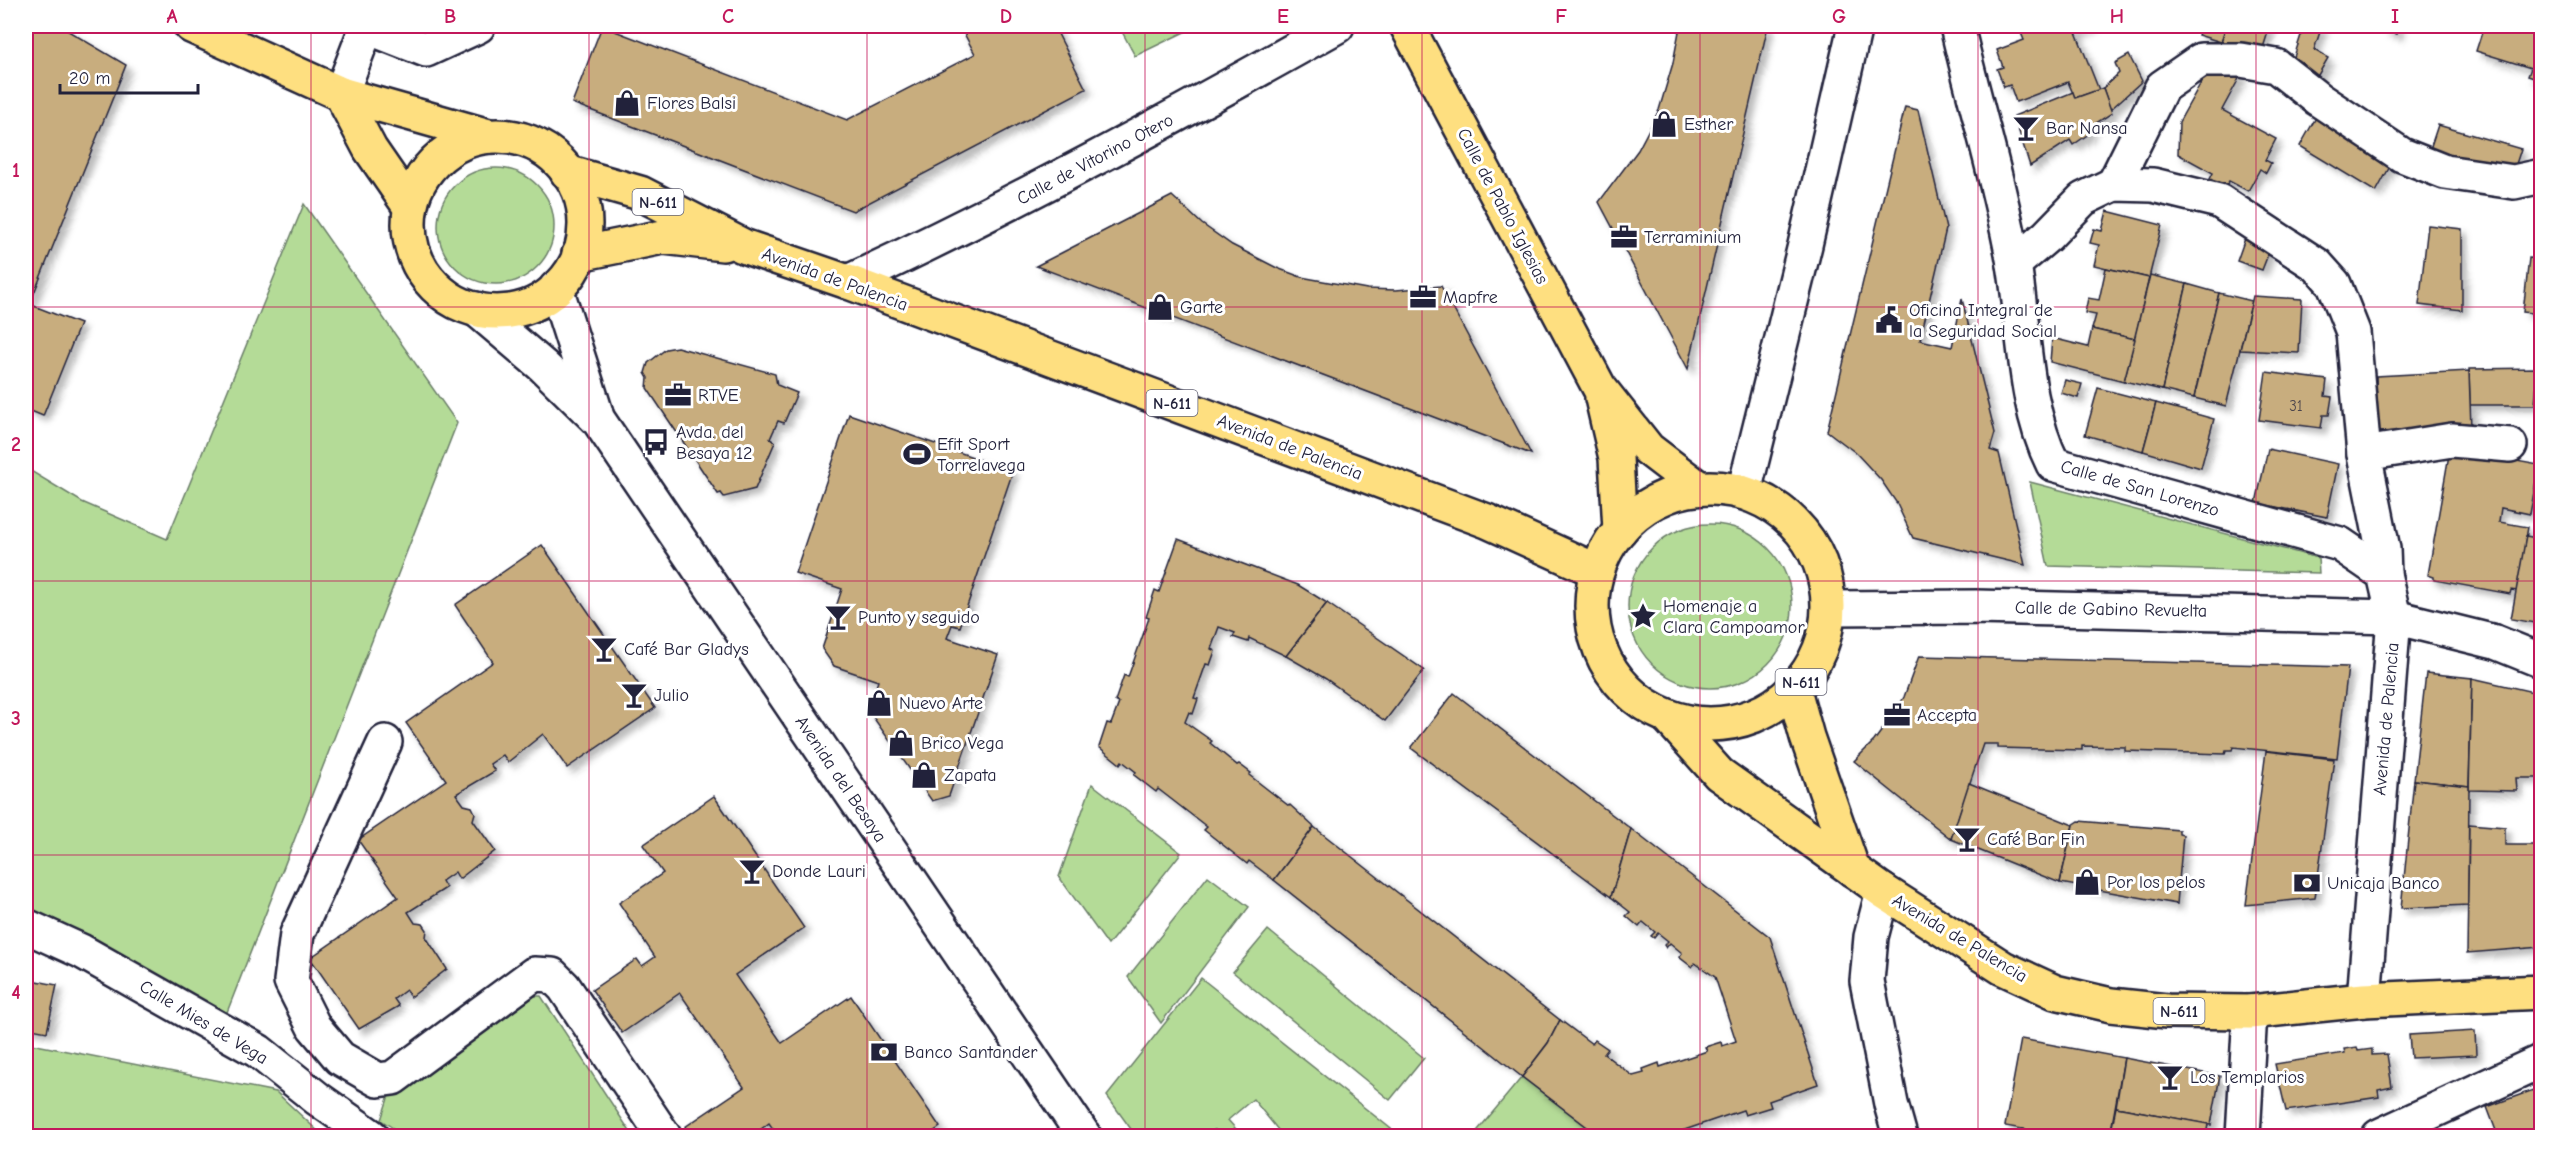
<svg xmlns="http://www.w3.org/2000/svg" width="2567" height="1162" viewBox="0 0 2567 1162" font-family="'Comic Neue',sans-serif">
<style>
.green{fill:#b4db97;stroke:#6b7e69;stroke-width:1.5}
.building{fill:#c8ad7e;stroke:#22223b;stroke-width:1.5;filter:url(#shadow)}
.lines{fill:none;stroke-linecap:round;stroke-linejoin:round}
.minor-casing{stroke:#22223b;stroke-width:38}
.major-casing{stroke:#22223b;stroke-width:38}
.highway-casing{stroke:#22223b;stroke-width:38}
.minor{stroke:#fff;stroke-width:33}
.major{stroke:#fedf80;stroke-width:33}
.highway{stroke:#fedf80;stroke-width:33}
.grid{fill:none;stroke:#c2185b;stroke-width:1.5;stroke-opacity:0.55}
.labels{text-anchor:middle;stroke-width:6;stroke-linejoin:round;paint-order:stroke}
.number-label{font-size:15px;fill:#4c454c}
.shield{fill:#fff;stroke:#646476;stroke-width:1.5}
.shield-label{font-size:16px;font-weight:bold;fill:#22223b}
.poi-label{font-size:18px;fill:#22223b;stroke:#fff;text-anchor:start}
.street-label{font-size:18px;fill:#22223b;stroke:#fff}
.neatline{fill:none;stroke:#c2185b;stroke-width:2}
.grid-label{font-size:20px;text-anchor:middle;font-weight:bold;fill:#c2185b}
</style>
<defs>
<filter id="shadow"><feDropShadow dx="5.5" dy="5.5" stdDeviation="3" flood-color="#0004"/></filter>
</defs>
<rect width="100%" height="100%" fill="#fff"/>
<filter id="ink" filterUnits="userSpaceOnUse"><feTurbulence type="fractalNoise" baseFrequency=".0167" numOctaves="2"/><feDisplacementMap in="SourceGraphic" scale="12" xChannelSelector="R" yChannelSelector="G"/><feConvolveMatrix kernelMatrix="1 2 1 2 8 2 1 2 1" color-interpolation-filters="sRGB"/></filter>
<g filter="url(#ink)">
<g class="green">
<polygon points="1119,26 1197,26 1135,56"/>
<circle cx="496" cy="226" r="58"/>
<polygon points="304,204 457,423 224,1020 26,912 26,468 82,502 167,539"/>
<polygon points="2030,482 2318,558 2319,573 2048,566"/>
<circle cx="1710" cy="606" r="82"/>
<polygon points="1092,784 1181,853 1108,945 1059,877"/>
<polygon points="1208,876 1249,907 1161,1023 1128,977"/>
<polygon points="1268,930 1424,1058 1390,1100 1233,972"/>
<polygon points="1201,978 1400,1136 1283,1136 1253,1099 1228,1120 1242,1136 1219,1136 1214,1130 1205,1136 1136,1136 1107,1096"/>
<polygon points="534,996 541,996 633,1136 405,1136 381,1120 391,1089"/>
<polygon points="26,1043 276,1092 323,1136 26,1136"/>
<polygon points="1522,1077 1599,1136 1473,1136"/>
</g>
<g class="building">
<polygon points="29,26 60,26 126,65 26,313 26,35"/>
<polygon points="602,26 847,120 975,54 960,26 1054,26 1086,89 853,211 572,103"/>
<polygon points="1680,26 1768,26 1688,369 1599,202 1638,150 1659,110 1673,63"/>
<polygon points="2018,26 2093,26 2076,32 2099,90 2075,98 2068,82 2016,102 2010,85 2004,87 1997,69 2003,67 1997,50 2024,40"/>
<polygon points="2201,26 2226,26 2221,42 2198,35"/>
<polygon points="2226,26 2270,26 2262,51 2221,42"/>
<polygon points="2304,26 2322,26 2314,50 2328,58 2314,82 2293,60"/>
<polygon points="2384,26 2400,26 2397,34 2383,29"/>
<polygon points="2484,26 2542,26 2537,47 2542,48 2542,81 2528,76 2531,68 2476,51"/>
<polygon points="2129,55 2142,81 2110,110 2103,88 2119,73 2115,63"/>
<polygon points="2207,72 2242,73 2222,110 2276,139 2265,160 2271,163 2266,173 2260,169 2248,191 2229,181 2225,187 2210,179 2213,173 2178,154 2179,122"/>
<polygon points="2103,88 2112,113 2087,129 2090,133 2073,145 2070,140 2030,166 2014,116 2073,92 2075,98"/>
<polygon points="1905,107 1918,110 1946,229 1920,340 1952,347 1962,299 1995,433 1990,450 1999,453 2025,565 1913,538 1896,502 1881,480 1856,453 1827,431"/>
<polygon points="2318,114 2394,159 2376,192 2300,146"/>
<polygon points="2438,125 2521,149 2515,167 2459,160 2430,149"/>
<polygon points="1172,196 1202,224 1232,245 1277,268 1301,277 1367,289 1396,290 1441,286 1531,454 1036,266"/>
<polygon points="2107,211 2162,225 2149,278 2094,265 2099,245 2090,243 2094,229 2102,231"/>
<polygon points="2428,225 2462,229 2462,310 2419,305"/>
<polygon points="2248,230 2271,247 2262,270 2237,261"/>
<polygon points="2529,258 2542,259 2542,314 2523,312"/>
<polygon points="2106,268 2149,278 2135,339 2092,329 2096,315 2085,313 2088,298 2099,300"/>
<polygon points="2150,275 2187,284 2162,390 2124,381"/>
<polygon points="2187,284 2219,293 2194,398 2162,390"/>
<polygon points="2219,293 2252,301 2226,406 2194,398"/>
<polygon points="2253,296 2302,299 2299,353 2240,350"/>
<polygon points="34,306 80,324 43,416 26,409 26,328"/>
<polygon points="2092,329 2135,339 2124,381 2050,362 2052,338 2088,347"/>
<polygon points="677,347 775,374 777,385 797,393 784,423 778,421 770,439 775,442 755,489 724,497 721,493 718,494 647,388 648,378 645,373 648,363 666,349"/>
<polygon points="2538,368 2535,405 2470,405 2469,369"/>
<polygon points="2469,371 2471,428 2378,432 2376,376"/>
<polygon points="2266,372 2327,380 2325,396 2332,397 2329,415 2323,415 2321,428 2259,420"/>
<polygon points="2065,380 2082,384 2078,398 2061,393"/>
<polygon points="2098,388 2156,403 2143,451 2085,435"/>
<polygon points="2156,403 2214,419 2201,468 2143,451"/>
<polygon points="849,414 1013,471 960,627 952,625 947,638 998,655 949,796 932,801 868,710 878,681 834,666 822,649 842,589 795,573"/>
<polygon points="2268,449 2338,464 2327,517 2256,503"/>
<polygon points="2450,449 2539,465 2530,514 2501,508 2499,522 2528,527 2517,591 2511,590 2510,594 2434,580 2434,577 2428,575"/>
<polygon points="2539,465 2542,465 2542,495 2534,493"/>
<polygon points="2526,536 2542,539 2542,624 2511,619"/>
<polygon points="1178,539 1298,585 1327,603 1286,656 1249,638 1248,642 1233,637 1235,633 1219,627 1211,649 1215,651 1210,665 1206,664 1194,698 1198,699 1193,714 1189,712 1185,722 1212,741 1210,743 1237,765 1239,764 1251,773 1249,775 1289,806 1290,805 1314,827 1274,880 1249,861 1247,864 1204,830 1207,827 1158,789 1156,792 1134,775 1136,772 1122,761 1120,764 1099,747 1107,723 1111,724 1119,703 1115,701 1124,675 1128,677 1149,618 1146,617 1155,590 1159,592"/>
<polygon points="542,545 655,708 567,768 543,734 508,762 503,755 490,764 495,771 456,794 464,805 472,807 475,813 473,820 495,851 459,879 455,872 442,881 446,888 408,912 415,923 423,924 427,930 426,937 447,969 411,997 406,990 394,999 399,1006 359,1029 310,958 398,897 358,840 446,780 406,723 493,662 455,605"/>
<polygon points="1327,603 1424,670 1385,721 1326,679 1286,656"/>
<polygon points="1919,656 2348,667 2337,758 2233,747 2232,750 2226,750 2225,754 2125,751 2125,747 2082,746 2082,750 1998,748 1998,744 1983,744 1951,839 1854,761 1874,741 1896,711 1904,697"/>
<polygon points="2426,673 2472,678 2469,786 2414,780"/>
<polygon points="2472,678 2542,694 2542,778 2516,778 2517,791 2469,790"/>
<polygon points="1454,693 1631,829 1611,897 1411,748"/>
<polygon points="2266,751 2334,759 2315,898 2246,905"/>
<polygon points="2414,780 2469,786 2468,905 2401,908"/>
<polygon points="1969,783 2073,825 2060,883 1951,839"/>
<polygon points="714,796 804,928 735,975 782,1043 851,996 940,1127 927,1136 778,1136 769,1123 756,1133 758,1136 692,1136 685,1127 744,1087 680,993 622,1033 592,990 637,959 642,966 655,957 619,903 663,873 643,845"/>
<polygon points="2079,821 2179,830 2179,834 2183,835 2177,904 2060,883 2073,825"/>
<polygon points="2469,824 2505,827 2505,845 2542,845 2542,947 2467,953"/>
<polygon points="1314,827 1560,1020 1548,1043 1522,1077 1274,880"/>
<polygon points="1631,829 1770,937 1818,1084 1769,1101 1771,1107 1745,1115 1743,1110 1667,1136 1599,1136 1522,1077 1548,1043 1560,1020 1592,1044 1595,1040 1608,1049 1604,1054 1633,1076 1644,1073 1643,1069 1659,1063 1660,1067 1707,1051 1705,1047 1721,1042 1722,1046 1736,1041 1715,977 1695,963 1692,967 1679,957 1682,953 1670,943 1666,948 1664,945 1668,941 1658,933 1654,938 1651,936 1655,932 1643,922 1639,927 1626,916 1630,912 1611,897"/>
<polygon points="26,979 57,985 47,1032 26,1028"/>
<polygon points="2475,1031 2476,1055 2411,1058 2409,1035"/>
<polygon points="2021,1039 2124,1058 2110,1136 2063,1136 2005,1126"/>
<polygon points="2357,1047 2358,1051 2372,1049 2372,1055 2387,1054 2392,1087 2378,1090 2379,1097 2286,1111 2275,1064 2345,1053 2344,1049"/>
<polygon points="2124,1058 2220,1076 2211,1125 2116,1107"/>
<polygon points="2542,1087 2542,1103 2536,1089"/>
<polygon points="2536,1089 2542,1103 2542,1136 2498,1136 2487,1107"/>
<polygon points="2116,1107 2208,1124 2206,1136 2110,1136"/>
<polygon points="2022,1129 2063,1136 2020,1136"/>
<polygon points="1215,1130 1219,1136 1205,1136"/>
</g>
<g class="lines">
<defs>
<g id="minor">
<path d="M 1957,26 C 1975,105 2000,184 2014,264 C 2025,330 2023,404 2053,464 L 2340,544 L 2384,574 L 2394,617 L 2364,1000"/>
<polyline points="367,27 426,50 478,26"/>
<polyline points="341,94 367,26"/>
<polyline points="2114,184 2162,87 2201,60 2241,60 2276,66 2318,99 2402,155 2445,172 2514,182 2542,176"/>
<polyline points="2014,264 2047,236 2083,199 2114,184 2153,185 2219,201 2317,265 2334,284 2353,332 2364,454 2383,549 2384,574"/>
<path d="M 848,282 C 1015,204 1177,116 1337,26"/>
<polyline points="556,288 596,413"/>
<polyline points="476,309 543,366 599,421 1084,1136"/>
<polyline points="2364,454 2452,440 2510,445"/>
<polyline points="1744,492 1805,245 1855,26"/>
<polyline points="1829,608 1976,607 2394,617 2495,642 2542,661"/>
<polyline points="385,742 297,934 291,981 314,1027 340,1058 378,1080 393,1078 534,974 552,975 564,987 664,1136"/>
<polyline points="1883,891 1871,937 1867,981 1891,1104 1900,1136"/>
<polyline points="26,926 81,951 258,1051 318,1099 371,1136"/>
<polyline points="2243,1136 2250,1012"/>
<polyline points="2379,1136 2542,1061"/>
</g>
<g id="major">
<polyline points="1407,26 1599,387 1648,449 1699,488"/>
<polyline points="1602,398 1616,458 1620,530"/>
</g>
<g id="highway">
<polyline points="191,26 341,94 489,136"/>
<polyline points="341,94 370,149 410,207"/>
<circle cx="497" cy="224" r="88"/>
<polyline points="567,172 640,193 743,246 848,282 1487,521 1597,571"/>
<polyline points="579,254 663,237 723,244"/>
<circle cx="1710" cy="606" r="118"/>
<polyline points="1794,690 1807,737 1853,870"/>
<polyline points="1667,716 1719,774 1883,891 2003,968 2055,992 2111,1005 2167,1011 2250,1012 2364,1000 2542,992"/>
</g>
</defs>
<use href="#minor" class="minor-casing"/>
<use href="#major" class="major-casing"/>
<use href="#highway" class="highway-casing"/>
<use href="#minor" class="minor"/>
<use href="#major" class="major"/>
<use href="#highway" class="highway"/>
</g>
</g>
<path class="grid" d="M 311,26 L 311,1136M 589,26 L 589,1136M 867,26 L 867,1136M 1145,26 L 1145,1136M 1422,26 L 1422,1136M 1700,26 L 1700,1136M 1978,26 L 1978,1136M 2256,26 L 2256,1136M 26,307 L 2542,307M 26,581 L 2542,581M 26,855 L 2542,855"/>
<defs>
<symbol id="shop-bare" viewBox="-9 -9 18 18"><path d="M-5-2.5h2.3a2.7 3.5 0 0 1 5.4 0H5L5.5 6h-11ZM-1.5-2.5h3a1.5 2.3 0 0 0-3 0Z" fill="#22223b" stroke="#fff" stroke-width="2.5" paint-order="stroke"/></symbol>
<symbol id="bar-bare" viewBox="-9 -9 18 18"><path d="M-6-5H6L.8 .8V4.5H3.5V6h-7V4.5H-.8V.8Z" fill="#22223b" stroke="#fff" stroke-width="2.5" paint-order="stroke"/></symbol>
<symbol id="office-bare" viewBox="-9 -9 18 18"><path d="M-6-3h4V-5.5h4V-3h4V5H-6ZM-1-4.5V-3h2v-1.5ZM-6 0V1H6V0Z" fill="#22223b" stroke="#fff" stroke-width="2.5" paint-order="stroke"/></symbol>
<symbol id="civic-bare" viewBox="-9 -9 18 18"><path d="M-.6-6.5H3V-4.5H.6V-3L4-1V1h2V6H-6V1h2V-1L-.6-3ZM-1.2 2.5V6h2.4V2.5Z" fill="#22223b" stroke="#fff" stroke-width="2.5" paint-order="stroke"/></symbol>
<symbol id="bus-bare" viewBox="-9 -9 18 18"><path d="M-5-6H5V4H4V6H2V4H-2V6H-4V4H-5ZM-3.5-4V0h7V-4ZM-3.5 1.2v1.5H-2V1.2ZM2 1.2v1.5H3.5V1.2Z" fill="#22223b" stroke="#fff" stroke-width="2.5" paint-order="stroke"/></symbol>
<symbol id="stadium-bare" viewBox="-9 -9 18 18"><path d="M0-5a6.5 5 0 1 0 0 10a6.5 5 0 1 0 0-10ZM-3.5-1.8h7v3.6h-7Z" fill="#22223b" stroke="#fff" stroke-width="2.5" paint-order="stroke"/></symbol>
<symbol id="sight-bare" viewBox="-9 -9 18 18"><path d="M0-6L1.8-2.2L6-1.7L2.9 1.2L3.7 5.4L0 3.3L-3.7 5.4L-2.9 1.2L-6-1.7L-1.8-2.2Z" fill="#22223b" stroke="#fff" stroke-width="2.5" paint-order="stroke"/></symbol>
<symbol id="bank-bare" viewBox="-9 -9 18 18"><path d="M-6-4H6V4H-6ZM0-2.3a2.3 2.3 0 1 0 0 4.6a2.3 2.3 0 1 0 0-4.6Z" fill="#22223b" stroke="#fff" stroke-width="2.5" paint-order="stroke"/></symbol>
</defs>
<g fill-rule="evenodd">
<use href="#shop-bare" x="608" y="84" width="38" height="38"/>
<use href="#shop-bare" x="1645" y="105" width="38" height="38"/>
<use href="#bar-bare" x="2007" y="109" width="38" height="38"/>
<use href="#office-bare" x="1605" y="218" width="38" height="38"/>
<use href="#office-bare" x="1404" y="278" width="38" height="38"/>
<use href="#shop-bare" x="1141" y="288" width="38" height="38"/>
<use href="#civic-bare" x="1870" y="301" width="38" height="38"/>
<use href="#office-bare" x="659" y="376" width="38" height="38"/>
<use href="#bus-bare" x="637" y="423" width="38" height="38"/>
<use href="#stadium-bare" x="898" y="435" width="38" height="38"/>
<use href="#sight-bare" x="1624" y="597" width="38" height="38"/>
<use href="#bar-bare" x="819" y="598" width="38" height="38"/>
<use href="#bar-bare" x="585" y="630" width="38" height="38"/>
<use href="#bar-bare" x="615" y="676" width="38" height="38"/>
<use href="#shop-bare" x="860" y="684" width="38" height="38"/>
<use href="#office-bare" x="1878" y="696" width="38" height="38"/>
<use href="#shop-bare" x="882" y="724" width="38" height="38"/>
<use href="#shop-bare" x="905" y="756" width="38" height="38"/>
<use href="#bar-bare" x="1948" y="820" width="38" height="38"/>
<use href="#bar-bare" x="733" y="852" width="38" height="38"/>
<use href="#shop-bare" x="2068" y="863" width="38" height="38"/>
<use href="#bank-bare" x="2288" y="864" width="38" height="38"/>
<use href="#bank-bare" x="865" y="1033" width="38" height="38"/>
<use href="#bar-bare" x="2151" y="1058" width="38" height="38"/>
</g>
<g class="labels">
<g class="number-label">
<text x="2296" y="411">31</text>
</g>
<g class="shield">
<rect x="632.5" y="189" width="51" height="26" rx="4.5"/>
<rect x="1146.5" y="390" width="51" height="26" rx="4.5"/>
<rect x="1775.5" y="669" width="51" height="26" rx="4.5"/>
<rect x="2153.5" y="998" width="51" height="26" rx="4.5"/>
</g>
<g class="shield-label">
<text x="658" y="208">N-611</text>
<text x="1172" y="409">N-611</text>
<text x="1801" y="688">N-611</text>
<text x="2179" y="1017">N-611</text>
</g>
<g class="poi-label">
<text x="647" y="109">Flores Balsi</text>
<text x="1684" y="130">Esther</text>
<text x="2046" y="134">Bar Nansa</text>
<text x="1644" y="243">Terraminium</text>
<text x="1443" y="303">Mapfre</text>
<text x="1180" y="313">Garte</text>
<text x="1909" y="316">Oficina Integral de<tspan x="1909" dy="21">la Seguridad Social</tspan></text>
<text x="698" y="401">RTVE</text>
<text x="676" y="438">Avda. del<tspan x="676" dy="21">Besaya 12</tspan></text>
<text x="937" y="450">Efit Sport<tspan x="937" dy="21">Torrelavega</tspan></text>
<text x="1663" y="612">Homenaje a<tspan x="1663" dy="21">Clara Campoamor</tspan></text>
<text x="858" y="623">Punto y seguido</text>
<text x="624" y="655">Café Bar Gladys</text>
<text x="654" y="701">Julio</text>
<text x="899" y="709">Nuevo Arte</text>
<text x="1917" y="721">Accepta</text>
<text x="921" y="749">Brico Vega</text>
<text x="944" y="781">Zapata</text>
<text x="1987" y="845">Café Bar Fin</text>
<text x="772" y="877">Donde Lauri</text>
<text x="2107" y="888">Por los pelos</text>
<text x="2327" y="889">Unicaja Banco</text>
<text x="904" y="1058">Banco Santander</text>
<text x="2190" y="1083">Los Templarios</text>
</g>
<g class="street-label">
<text transform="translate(1095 159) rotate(-28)" y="6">Calle de Vitorino Otero</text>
<text transform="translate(1503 206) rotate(62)" y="6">Calle de Pablo Iglesias</text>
<text transform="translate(835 279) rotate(20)" y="6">Avenida de Palencia</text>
<text transform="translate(1290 447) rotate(21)" y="6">Avenida de Palencia</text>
<text transform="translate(2140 488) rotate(16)" y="6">Calle de San Lorenzo</text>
<text transform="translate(2111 609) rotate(1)" y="6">Calle de Gabino Revuelta</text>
<text transform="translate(2386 719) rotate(-85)" y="6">Avenida de Palencia</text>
<text transform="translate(841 779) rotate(56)" y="6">Avenida del Besaya</text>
<text transform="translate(1960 938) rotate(31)" y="6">Avenida de Palencia</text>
<text transform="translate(204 1022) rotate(31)" y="6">Calle Mies de Vega</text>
</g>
</g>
<rect width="2567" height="1162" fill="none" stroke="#fff" stroke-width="66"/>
<path d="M60 84v9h138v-9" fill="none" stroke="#22223b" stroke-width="3"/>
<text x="69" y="84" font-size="18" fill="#22223b" stroke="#ffffff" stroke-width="4.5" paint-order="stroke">20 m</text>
<rect x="33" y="33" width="2501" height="1096" class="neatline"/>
<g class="grid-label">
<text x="172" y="23">A</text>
<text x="450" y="23">B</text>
<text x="728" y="23">C</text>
<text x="1006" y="23">D</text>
<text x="1283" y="23">E</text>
<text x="1561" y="23">F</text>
<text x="1839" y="23">G</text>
<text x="2117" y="23">H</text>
<text x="2395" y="23">I</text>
<text x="16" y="177">1</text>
<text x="16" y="451">2</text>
<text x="16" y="725">3</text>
<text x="16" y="999">4</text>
</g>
</svg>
